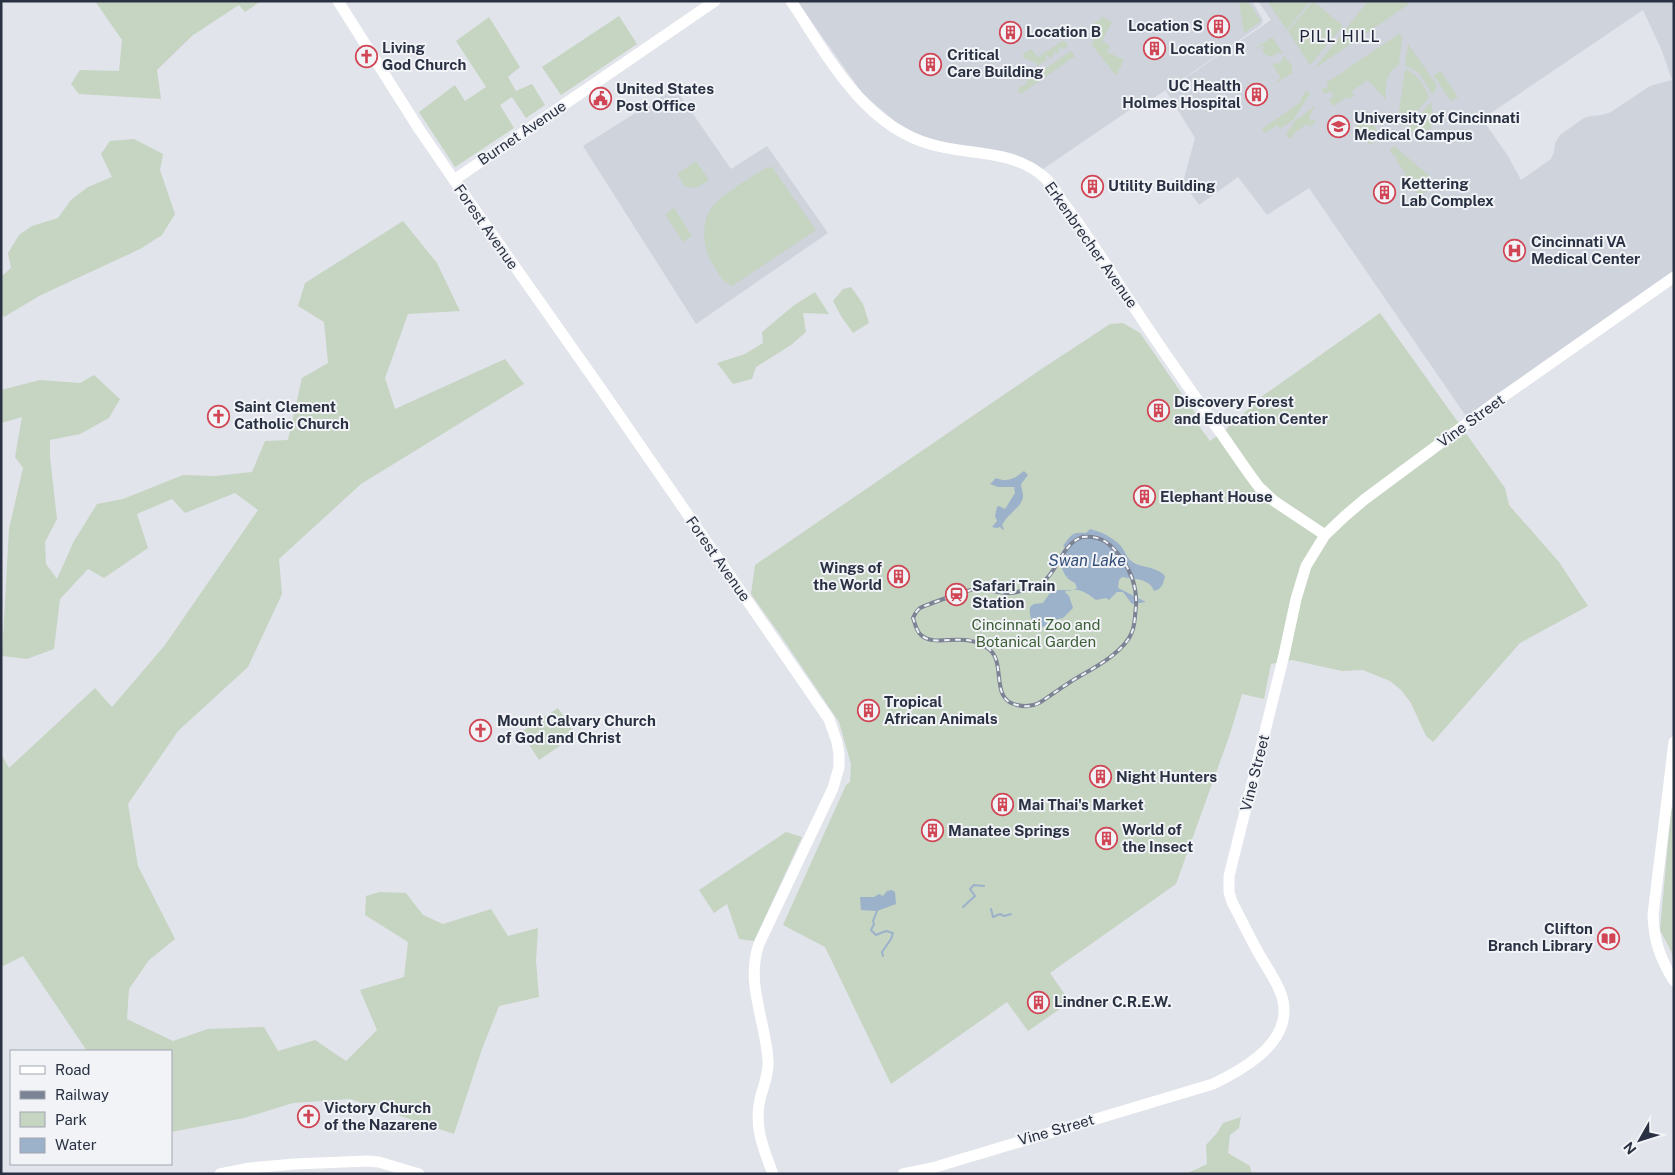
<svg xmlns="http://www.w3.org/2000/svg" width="1675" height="1175" viewBox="0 0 1675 1175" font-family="'Public Sans',sans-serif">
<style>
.built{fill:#cfd3dc;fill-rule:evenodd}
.green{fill:#c6d4c2}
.water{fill:#9cb1ca}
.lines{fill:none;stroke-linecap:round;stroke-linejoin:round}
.stream{stroke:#9cb1ca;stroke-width:2}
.secondary{stroke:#fff;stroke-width:11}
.rail-casing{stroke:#7b8394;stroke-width:4}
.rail{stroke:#f1f3f7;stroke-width:2;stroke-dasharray:5.5;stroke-linecap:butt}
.labels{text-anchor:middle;stroke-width:4;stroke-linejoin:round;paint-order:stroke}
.poi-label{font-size:15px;font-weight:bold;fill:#293142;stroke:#f1f3f7;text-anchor:start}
.street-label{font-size:15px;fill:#293142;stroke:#f1f3f7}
.park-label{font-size:15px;fill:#3c5e36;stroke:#f1f3f7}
.neighbourhood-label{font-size:16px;letter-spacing:1px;fill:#1b2233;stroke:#f1f3f7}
.water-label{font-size:16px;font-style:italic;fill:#334e77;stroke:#f1f3f7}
</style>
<rect width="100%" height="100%" fill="#e1e4ea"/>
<g class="built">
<polygon points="797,1 1252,1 1263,20 1261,25 1171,87 1141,106 1134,107 1043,169 1006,152 968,147 932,140 915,133 896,122 863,94"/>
<path d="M 1258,1 L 1674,1 L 1674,277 L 1470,422 L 1309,188 L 1267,215 L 1238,177 L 1199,205 L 1183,182 L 1195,138 L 1166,91 L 1271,20 ZM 1643,10 L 1662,51 L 1672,80 L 1650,86 L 1611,112 L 1602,115 L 1591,116 L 1584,118 L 1560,135 L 1555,143 L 1554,152 L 1551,159 L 1521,180 L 1508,156 L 1482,119 Z"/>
<polygon points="675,88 731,169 767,146 828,233 696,324 583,146"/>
</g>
<g class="green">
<polygon points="95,1 261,1 245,12 239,5 193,35 157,70 161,99 79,94 71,84 80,70 119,71 122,40"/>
<polygon points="1239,1 1248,1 1261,21 1244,33"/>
<polygon points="1267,1 1310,1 1287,30"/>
<polygon points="1313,1 1343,26 1310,65 1288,31"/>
<polygon points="1368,1 1403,1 1409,4 1314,69"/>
<polygon points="619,16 637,44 561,95 542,67"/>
<polygon points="489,17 520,67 508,77 516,91 532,84 545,105 526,118 512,97 500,105 514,128 455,167 419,112 455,85 465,101 486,87 456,41"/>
<polygon points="1103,17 1112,22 1102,41 1110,46 1107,52 1124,60 1116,76 1092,45 1095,35 1092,25"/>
<path d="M 1400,33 L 1402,37 L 1399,65 C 1386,71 1385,86 1386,98 L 1385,99 L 1368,80 L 1352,91 L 1354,95 L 1349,99 L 1347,97 L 1333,106 L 1329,100 L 1334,96 L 1330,91 L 1325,94 L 1321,89 L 1328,87 L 1326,83 Z"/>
<polygon points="1272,37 1283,53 1277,53 1272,57 1264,54 1262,50 1264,48 1263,46 1261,46 1258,49 1257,47"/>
<polygon points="1064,40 1068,46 1063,49 1060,46 1059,51 1056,54 1054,50 1053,56 1050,58 1047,55 1046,60 1038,66 1035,63 1035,62 1023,58 1023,54 1031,49 1038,57"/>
<polygon points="1408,44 1436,84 1436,90 1432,94 1419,73 1405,65"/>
<polygon points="1071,51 1075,56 1021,94 1017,90 1021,86 1025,85 1027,81"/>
<polygon points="1284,56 1292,66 1292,73 1278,82 1277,80 1281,78 1272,64 1280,63"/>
<path d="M 1405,69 C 1418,74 1424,85 1429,97 L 1404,127 L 1398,118 Z"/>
<polygon points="1440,70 1458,97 1451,101 1434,76"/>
<polygon points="1307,90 1310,94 1293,120 1280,129 1277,125 1265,133 1262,129 1302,101 1300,99"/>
<path d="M 1431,102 C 1432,109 1434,116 1433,123 C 1431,136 1416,136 1407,129 Z"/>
<polygon points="1316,105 1309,117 1311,121 1314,119 1316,122 1310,127 1307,124 1293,134 1294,136 1290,139 1286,134 1295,121"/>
<polygon points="1365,112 1381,136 1370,145 1353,121"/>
<polygon points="134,139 163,154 160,170 175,214 162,235 140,249 39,296 4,317 1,314 1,277 11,268 8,253 19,235 32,226 58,218 71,200 88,187 112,177 101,154 110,141"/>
<polygon points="1394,146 1439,184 1419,196 1404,175 1406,174 1396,160 1397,158 1389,151"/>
<polygon points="696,161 709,180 696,188 685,187 677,174"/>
<path d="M 772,167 L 816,230 L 732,286 C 722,282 717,271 712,263 C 703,249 701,225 710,210 C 718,196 752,177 766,168 Z"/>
<polygon points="674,208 692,236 683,242 665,214"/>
<polygon points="403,221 437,263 460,311 408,314 385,378 395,409 505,359 524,384 361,484 279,559 282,594 248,667 178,731 128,804 138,866 175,939 149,960 129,989 127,1019 173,1041 208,1029 264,1027 278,1051 315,1040 346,1061 377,1030 360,990 404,977 408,942 365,915 366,896 380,892 406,893 423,915 443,924 491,909 508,936 538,928 536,961 539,997 499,1006 482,1049 454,1134 350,1099 293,1103 244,1118 171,1132 171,1051 87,1051 23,956 1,967 1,754 9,768 95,688 112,707 165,645 258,510 235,493 185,513 172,499 137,514 148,548 104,578 88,569 60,599 54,649 27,659 2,656 9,529 23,468 15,457 22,417 1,423 1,390 40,380 80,383 94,375 120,399 109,418 80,434 50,440 50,457 57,519 45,542 46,564 57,579 74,541 97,504 123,499 183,475 215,476 252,472 265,441 288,440 302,378 328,363 324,322 298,306 305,283"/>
<polygon points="851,287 863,304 869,323 853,333 841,316 833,301 843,289"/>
<polygon points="815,292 829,314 803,313 806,332 791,345 756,367 752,379 733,384 717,363 745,354 763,343 762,332 793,306"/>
<polygon points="1380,313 1505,488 1509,505 1559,562 1588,606 1520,643 1433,742 1426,736 1411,703 1401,690 1390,681 1363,670 1342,671 1292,660 1271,664 1264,699 1242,694 1230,734 1176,884 1050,973 1070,1002 1028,1031 1007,1002 891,1084 825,947 783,925 846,785 850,782 851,764 839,722 781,636 751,594 755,565 1040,370 1110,324 1123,323 1140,333 1200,420 1199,426 1210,441 1228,428 1228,425 1243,414 1261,397"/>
<polygon points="558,708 576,735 539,760 521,732"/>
<polygon points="1674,808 1674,962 1671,951 1660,930 1671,810"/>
<polygon points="786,832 802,837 754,941 739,939 727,904 714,913 699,890"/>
<polygon points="1241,1117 1239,1128 1230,1135 1228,1153 1250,1166 1252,1174 1186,1174 1207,1164 1206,1145 1217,1133 1223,1123"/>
</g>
<g class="water">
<path d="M 1024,471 L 1028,475 L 1021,484 C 1021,488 1023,492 1023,496 C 1023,507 1006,514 1002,526 L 1004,528 L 1003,530 L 1000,527 L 997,528 L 992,527 L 997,521 L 995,516 L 997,507 L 999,506 L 1005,509 L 1015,493 L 1014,487 L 998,487 L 990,484 L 996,478 C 1008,483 1015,478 1024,471 Z"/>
<path d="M 1090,529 C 1102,532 1112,537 1121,546 C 1124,550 1126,556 1130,560 C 1140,569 1155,565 1165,576 C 1163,584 1162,589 1154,591 C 1150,578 1133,579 1122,577 L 1119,580 L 1118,588 L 1146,602 L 1132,604 L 1123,592 L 1117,592 L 1109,600 L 1106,598 L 1096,600 C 1091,596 1084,591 1078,590 C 1074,589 1070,591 1065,591 L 1065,592 L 1069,596 L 1073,608 L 1063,618 L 1054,620 L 1043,627 L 1037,626 C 1031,620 1029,616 1030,607 L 1034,604 L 1043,603 L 1052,590 L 1074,590 L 1077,588 L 1075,583 C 1063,578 1061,567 1060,555 L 1065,547 L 1063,546 C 1072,534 1072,532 1086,533 Z"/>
<polygon points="892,890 895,892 896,904 877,911 861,910 860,897 874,897 879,894 883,896 887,891"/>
</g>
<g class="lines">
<g class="stream">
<polyline points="963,907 975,896 970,889 974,885 984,886"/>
<polyline points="991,909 993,917 1000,914 1004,916 1011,914"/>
<polyline points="877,911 873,921 874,924 871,930 876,935 886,931 893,933 891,939 882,952 883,956"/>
</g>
<g class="secondary">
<path d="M 338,1 L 419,129 L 454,180 L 601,389 L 829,719 L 837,742 L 839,754 L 839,767 L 833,788 L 759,944 C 745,984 766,1021 768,1061 C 769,1074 763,1087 760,1099 C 754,1127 763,1148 773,1174"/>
<path d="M 791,1 C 827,55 863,125 930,144 C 968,156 1011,148 1044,177 C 1051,183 1057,193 1062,201 C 1086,232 1106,265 1128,298 C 1155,340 1184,381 1213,422 C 1229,444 1243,466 1259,487 L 1274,501 L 1325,535"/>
<polyline points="454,180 715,1"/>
<path d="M 1674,742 L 1653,915 C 1654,942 1660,958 1674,981"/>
<polyline points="220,1174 250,1168 294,1164 367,1161 379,1162 419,1174"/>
<path d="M 903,1174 L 932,1168 L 1213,1084 C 1240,1071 1284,1047 1284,1011 C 1285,991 1267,969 1258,952 C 1249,936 1241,919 1232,902 L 1229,892 L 1229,876 L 1284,655 L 1296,599 L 1306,566 L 1325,535 L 1345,516 L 1365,499 L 1504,396 L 1674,277"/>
</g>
<defs>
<path id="rail" d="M 1082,537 C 1102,535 1111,544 1122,559 C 1132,573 1137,589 1136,606 C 1135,614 1135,625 1132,632 C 1125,651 1096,667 1080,676 C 1066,684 1053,694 1039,703 C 1031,707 1025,707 1017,705 C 990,700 1006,664 990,650 C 966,629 936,649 921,635 C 916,631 915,623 913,618 C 915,614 916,611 920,608 C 926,605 968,590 975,589 C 989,588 1003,596 1017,592 C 1025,590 1036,588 1042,583 C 1059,570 1061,545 1082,537 Z"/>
</defs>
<use href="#rail" class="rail-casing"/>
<use href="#rail" class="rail"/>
</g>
<defs>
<symbol id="building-ring" viewBox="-11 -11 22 22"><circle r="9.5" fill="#f1f3f7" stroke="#d04655" stroke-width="1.5"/><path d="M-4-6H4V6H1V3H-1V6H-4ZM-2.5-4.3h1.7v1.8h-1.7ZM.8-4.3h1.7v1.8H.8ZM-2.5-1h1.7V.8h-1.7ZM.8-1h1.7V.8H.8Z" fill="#d04655"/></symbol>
<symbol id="church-ring" viewBox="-11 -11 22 22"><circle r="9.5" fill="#f1f3f7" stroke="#d04655" stroke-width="1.5"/><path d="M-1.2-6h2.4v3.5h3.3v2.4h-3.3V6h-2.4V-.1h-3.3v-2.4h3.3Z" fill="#d04655"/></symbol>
<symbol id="civic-ring" viewBox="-11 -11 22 22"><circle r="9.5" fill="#f1f3f7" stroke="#d04655" stroke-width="1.5"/><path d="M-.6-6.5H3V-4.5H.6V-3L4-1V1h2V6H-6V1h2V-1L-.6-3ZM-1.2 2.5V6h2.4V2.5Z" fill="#d04655"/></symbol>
<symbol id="university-ring" viewBox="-11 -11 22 22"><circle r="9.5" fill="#f1f3f7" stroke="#d04655" stroke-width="1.5"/><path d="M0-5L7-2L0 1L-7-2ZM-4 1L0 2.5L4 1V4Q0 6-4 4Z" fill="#d04655"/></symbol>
<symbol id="hospital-ring" viewBox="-11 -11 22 22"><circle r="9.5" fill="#f1f3f7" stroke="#d04655" stroke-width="1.5"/><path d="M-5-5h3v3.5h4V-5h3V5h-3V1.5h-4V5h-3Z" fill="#d04655"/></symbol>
<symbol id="station-ring" viewBox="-11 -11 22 22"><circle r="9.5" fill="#f1f3f7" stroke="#d04655" stroke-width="1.5"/><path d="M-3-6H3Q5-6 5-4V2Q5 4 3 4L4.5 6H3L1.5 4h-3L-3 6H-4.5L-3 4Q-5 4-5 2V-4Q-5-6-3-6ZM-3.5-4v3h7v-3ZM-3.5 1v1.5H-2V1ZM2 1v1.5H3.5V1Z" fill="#d04655"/></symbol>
<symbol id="library-ring" viewBox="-11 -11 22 22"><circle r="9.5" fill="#f1f3f7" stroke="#d04655" stroke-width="1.5"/><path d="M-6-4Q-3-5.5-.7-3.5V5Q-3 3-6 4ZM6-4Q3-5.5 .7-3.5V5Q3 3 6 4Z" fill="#d04655"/></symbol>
</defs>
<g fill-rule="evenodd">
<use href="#building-ring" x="1206" y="14" width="25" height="25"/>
<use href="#building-ring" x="998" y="20" width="25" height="25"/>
<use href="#building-ring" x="1142" y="36" width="25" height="25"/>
<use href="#church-ring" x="354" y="44" width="25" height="25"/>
<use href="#building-ring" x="918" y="52" width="25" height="25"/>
<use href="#building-ring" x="1244" y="82" width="25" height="25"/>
<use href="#civic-ring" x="588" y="86" width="25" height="25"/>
<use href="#university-ring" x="1326" y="114" width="25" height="25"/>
<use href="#building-ring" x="1080" y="174" width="25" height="25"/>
<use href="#building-ring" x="1372" y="180" width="25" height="25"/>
<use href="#hospital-ring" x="1502" y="238" width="25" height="25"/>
<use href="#building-ring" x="1146" y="398" width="25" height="25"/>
<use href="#church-ring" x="206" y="404" width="25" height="25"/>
<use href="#building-ring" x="1132" y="484" width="25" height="25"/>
<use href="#building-ring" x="886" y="564" width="25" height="25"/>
<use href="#station-ring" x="944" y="582" width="25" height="25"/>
<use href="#building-ring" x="856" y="698" width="25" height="25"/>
<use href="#church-ring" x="468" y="718" width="25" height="25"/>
<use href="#building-ring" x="1088" y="764" width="25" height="25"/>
<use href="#building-ring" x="990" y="792" width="25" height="25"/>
<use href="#building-ring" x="920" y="818" width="25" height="25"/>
<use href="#building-ring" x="1094" y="826" width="25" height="25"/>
<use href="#library-ring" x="1596" y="926" width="25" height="25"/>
<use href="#building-ring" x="1026" y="990" width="25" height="25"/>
<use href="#church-ring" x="296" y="1104" width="25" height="25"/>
</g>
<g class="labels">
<g class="poi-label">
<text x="1203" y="31" text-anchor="end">Location S</text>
<text x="1026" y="37">Location B</text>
<text x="382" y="53">Living<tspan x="382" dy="17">God Church</tspan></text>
<text x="1170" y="54">Location R</text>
<text x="947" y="60">Critical<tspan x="947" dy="17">Care Building</tspan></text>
<text x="1241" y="91" text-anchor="end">UC Health<tspan x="1241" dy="17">Holmes Hospital</tspan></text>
<text x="616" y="94">United States<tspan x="616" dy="17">Post Office</tspan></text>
<text x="1354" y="123">University of Cincinnati<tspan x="1354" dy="17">Medical Campus</tspan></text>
<text x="1401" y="189">Kettering<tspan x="1401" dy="17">Lab Complex</tspan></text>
<text x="1108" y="191">Utility Building</text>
<text x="1531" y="247">Cincinnati VA<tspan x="1531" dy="17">Medical Center</tspan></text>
<text x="1174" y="407">Discovery Forest<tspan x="1174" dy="17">and Education Center</tspan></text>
<text x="234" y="412">Saint Clement<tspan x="234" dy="17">Catholic Church</tspan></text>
<text x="1160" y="502">Elephant House</text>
<text x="882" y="573" text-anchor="end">Wings of<tspan x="882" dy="17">the World</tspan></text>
<text x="972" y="591">Safari Train<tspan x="972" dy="17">Station</tspan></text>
<text x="884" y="707">Tropical<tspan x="884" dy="17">African Animals</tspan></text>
<text x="497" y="726">Mount Calvary Church<tspan x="497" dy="17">of God and Christ</tspan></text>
<text x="1116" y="782">Night Hunters</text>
<text x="1018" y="810">Mai Thai's Market</text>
<text x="1122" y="835">World of<tspan x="1122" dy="17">the Insect</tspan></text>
<text x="948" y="836">Manatee Springs</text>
<text x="1593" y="934" text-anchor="end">Clifton<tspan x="1593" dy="17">Branch Library</tspan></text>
<text x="1054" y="1007">Lindner C.R.E.W.</text>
<text x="324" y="1113">Victory Church<tspan x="324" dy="17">of the Nazarene</tspan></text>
</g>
<g class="street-label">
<text transform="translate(522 133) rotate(-34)" y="5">Burnet Avenue</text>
<text transform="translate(486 227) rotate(55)" y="5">Forest Avenue</text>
<text transform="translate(1091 245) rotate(55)" y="5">Erkenbrecher Avenue</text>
<text transform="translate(1471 421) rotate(-36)" y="5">Vine Street</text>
<text transform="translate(718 559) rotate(55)" y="5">Forest Avenue</text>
<text transform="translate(1255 773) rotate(-76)" y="5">Vine Street</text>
<text transform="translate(1056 1130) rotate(-16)" y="5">Vine Street</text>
</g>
<g class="park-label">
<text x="1036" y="630">Cincinnati Zoo and<tspan x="1036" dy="17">Botanical Garden</tspan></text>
</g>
<g class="neighbourhood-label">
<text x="1340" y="42">PILL HILL</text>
</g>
<g class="water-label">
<text x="1087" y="566">Swan Lake</text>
</g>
</g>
<rect width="1675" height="1175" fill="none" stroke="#293142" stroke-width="5"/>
<rect x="10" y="1050" width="162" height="115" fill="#f1f3f7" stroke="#a1a5af"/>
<rect x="20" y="1066" width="25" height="8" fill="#ffffff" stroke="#a1a5af"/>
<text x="55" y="1075" font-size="15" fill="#293142">Road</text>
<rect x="20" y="1091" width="25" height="8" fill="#7b8394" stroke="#a1a5af"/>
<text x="55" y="1100" font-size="15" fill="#293142">Railway</text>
<rect x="20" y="1112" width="25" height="15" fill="#c6d4c2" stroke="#a1a5af"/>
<text x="55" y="1125" font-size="15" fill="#293142">Park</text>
<rect x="20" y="1138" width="25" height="15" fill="#9cb1ca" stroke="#a1a5af"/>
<text x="55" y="1150" font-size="15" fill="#293142">Water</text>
<g transform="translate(1640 1140) rotate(231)" stroke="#f1f3f7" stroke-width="4" paint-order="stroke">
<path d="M0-4L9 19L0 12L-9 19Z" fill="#293142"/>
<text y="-8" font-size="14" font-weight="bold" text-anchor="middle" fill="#293142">N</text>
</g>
</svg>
